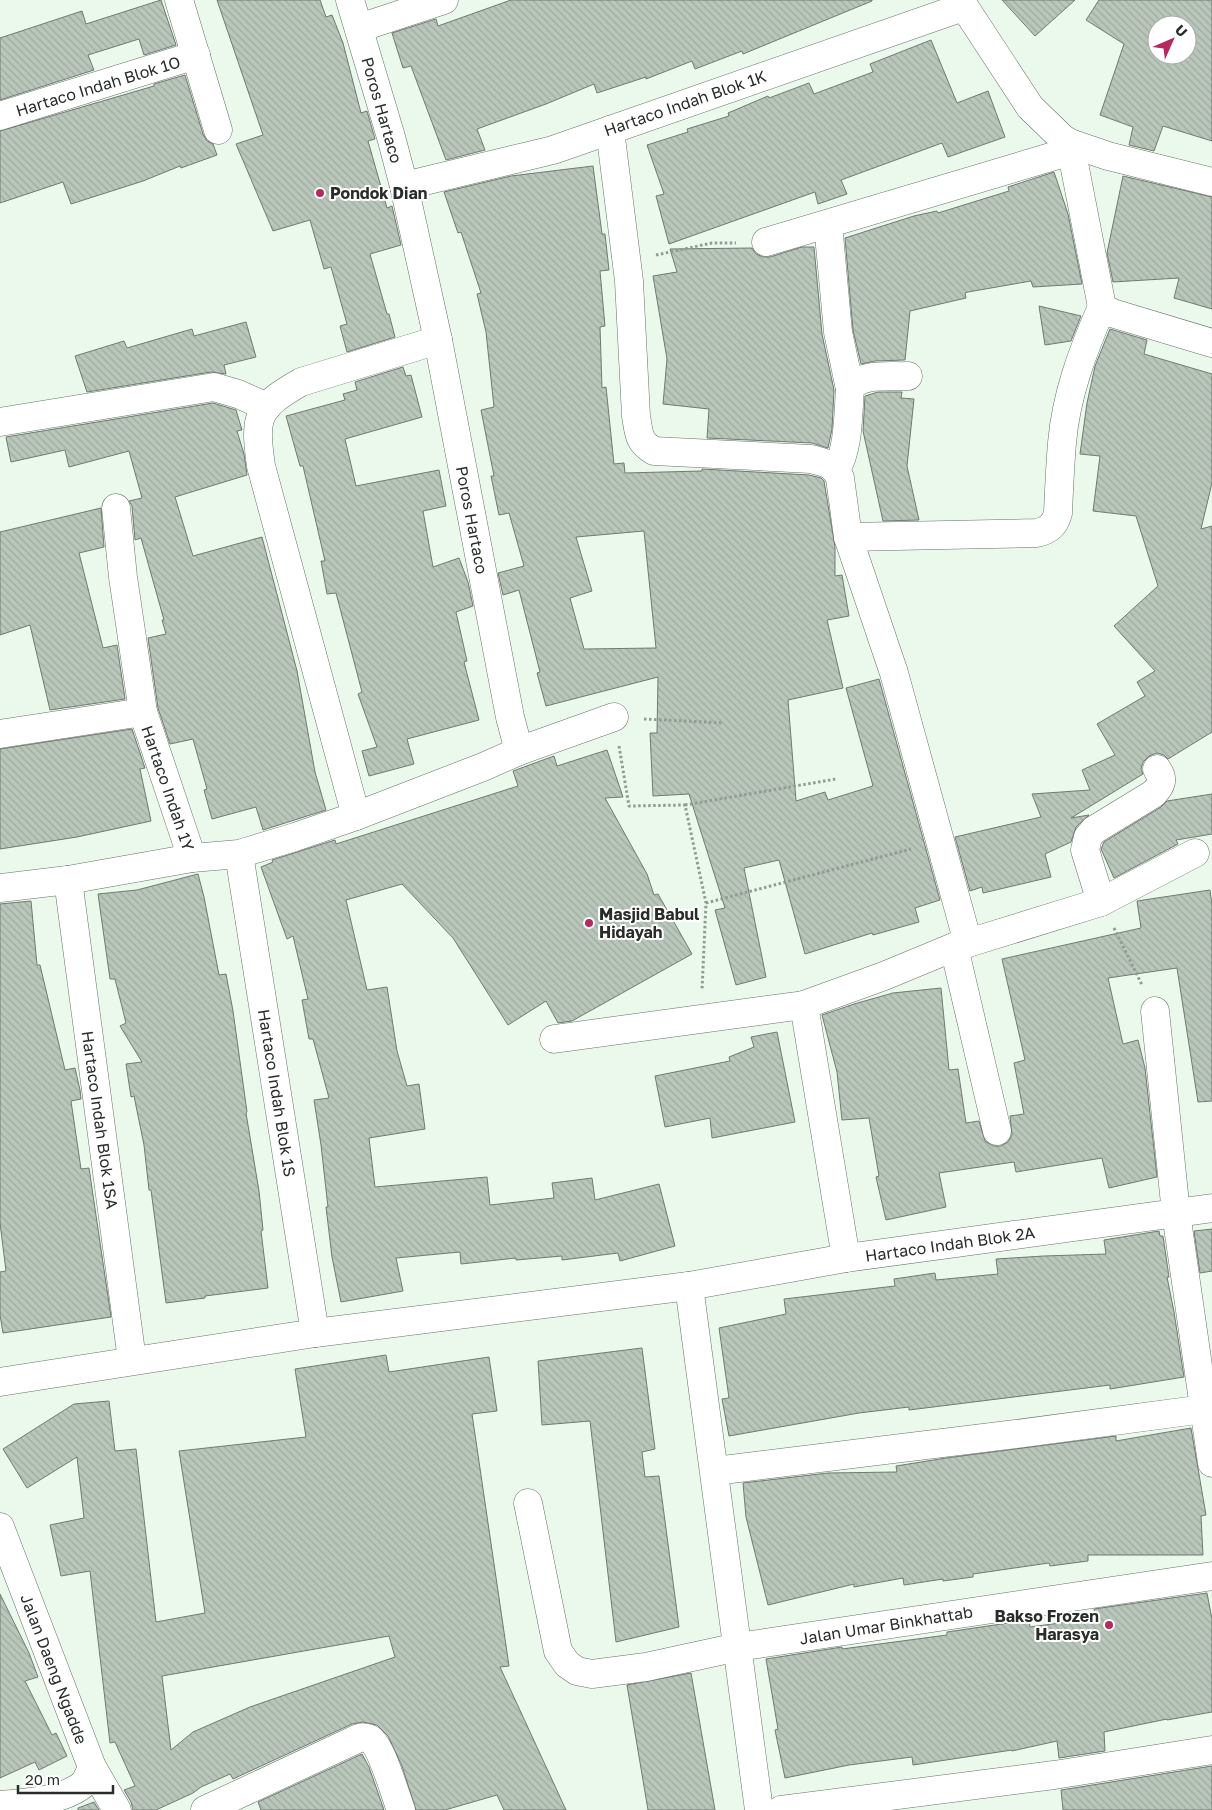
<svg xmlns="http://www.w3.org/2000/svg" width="1212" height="1810" viewBox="0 0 1212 1810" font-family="'Golos Text',sans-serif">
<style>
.building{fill:url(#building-back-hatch);stroke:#6f7a70;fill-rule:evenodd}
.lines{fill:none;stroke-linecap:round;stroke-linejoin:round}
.street-casing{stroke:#667268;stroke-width:29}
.path{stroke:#919b93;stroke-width:3;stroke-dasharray:2.5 2.5;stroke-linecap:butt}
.street{stroke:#fff;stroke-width:28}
.poi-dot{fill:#b52961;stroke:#fff;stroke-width:2}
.labels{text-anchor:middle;stroke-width:4;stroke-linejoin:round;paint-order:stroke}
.street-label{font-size:16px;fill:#282d29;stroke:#fff}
.poi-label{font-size:16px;font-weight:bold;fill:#282d29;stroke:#fff;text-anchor:start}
</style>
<defs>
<pattern id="building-back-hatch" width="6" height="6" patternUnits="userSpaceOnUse" patternTransform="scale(1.25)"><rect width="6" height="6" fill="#b9c6ba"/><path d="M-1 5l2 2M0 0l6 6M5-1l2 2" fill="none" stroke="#9faaa0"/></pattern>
</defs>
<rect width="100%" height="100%" fill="#ebf9ed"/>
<g class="building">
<polygon points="161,0 176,45 144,55 139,39 88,55 94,70 0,100 0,38 82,11 86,24"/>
<polygon points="217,0 320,0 326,17 332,15 343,43 361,113 367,111 375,139 368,141 387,208 392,206 401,245 370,254 387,314 389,314 395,337 347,352 340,326 347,324 331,267 324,269 310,220 273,231 236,144 263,135"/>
<polygon points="511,0 872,0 872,1 743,54 742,51 695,69 692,61 646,79 646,77 597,93 594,84 546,104 477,129 485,150 446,160 411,66 403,68 392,33 436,19 438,26"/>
<polygon points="1002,0 1075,0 1035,36"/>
<path d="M 1099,0 L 1212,0 L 1212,141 L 1163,126 L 1154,151 L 1129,145 L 1133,127 L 1100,115 L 1124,44 L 1086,20 ZM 1157,25 L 1187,25 L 1187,55 L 1157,55 Z"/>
<polygon points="931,40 957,103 988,91 1005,137 948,157 942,143 841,180 847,194 818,204 815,192 669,244 656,196 664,194 647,145 688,132 687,129 729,116 728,113 768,96 769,98 809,83 814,94 873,72 870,64"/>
<polygon points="185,75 203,134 207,141 213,144 217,155 181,168 180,166 143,181 71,204 63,182 0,203 0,131 154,86 154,84"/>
<path d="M 593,166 L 602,234 L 605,234 L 609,270 L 600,271 L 605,326 L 600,327 L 602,388 L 606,387 L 614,464 L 624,463 L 625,473 L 702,471 L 702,469 L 809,475 L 821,478 L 824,481 L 835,547 L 835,576 L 842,575 L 849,616 L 827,620 L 843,688 L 788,700 L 796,801 L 825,792 L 828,800 L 873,786 L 846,688 L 879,679 L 940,900 L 915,908 L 919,922 L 873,935 L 872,933 L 805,954 L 779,860 L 744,868 L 766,977 L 736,985 L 715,910 L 725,908 L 689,794 L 653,796 L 650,733 L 657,733 L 658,677 L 546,706 L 537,673 L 540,672 L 519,590 L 503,595 L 498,573 L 524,566 L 509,513 L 499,515 L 491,476 L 494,476 L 481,410 L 494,407 L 486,332 L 477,294 L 481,293 L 461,232 L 458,233 L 444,192 L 511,176 ZM 644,531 L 656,648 L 584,649 L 570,598 L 592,591 L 576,537 Z"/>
<polygon points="1054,172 1068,214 1082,284 1033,287 1031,281 968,292 965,293 966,298 910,311 905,360 875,361 861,364 853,330 845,238 914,216 937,211 938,213 1009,191 1008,187"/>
<polygon points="1123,176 1212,197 1212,309 1174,298 1179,278 1113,282 1107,253"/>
<polygon points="802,247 814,247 822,334 834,390 832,429 828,448 812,443 707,438 709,409 663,404 667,359 653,276 677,272 670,249 752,248 756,254 763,257 770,257"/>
<polygon points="1039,306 1081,316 1071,341 1045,345"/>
<polygon points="246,322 256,357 224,365 226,374 211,372 87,392 75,356 124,341 127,348 192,329 194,336"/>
<polygon points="1110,329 1147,340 1144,354 1212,374 1212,483 1201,529 1212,526 1212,732 1168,759 1164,755 1157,753 1149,756 1143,762 1141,769 1143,774 1071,818 1089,815 1076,827 1071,842 1045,854 1051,877 983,893 982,887 970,891 955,837 1041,817 1032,794 1090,790 1082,770 1115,755 1097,724 1145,696 1137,682 1155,671 1114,626 1158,586 1136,516 1093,511 1100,456 1080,454 1087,403 1095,366"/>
<polygon points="403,367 406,376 411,375 422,417 345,439 356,486 439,470 446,506 423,511 433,567 459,558 468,582 473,606 456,612 467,661 464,662 479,720 407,739 414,764 369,776 362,751 377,747 358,694 362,692 336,593 327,594 321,561 325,561 303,466 300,466 286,416 345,400 343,394 357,390 355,382"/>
<polygon points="878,392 902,392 901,398 914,399 907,466 919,520 883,521 863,431 865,396"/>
<polygon points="213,403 236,410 242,430 237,431 244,454 247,475 175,497 193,556 262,537 297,671 315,772 326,810 263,830 256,807 212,819 204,790 207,789 193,739 170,744 158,708 148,638 166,634 162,620 164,620 141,538 135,540 132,506 129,501 142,498 129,451 69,467 65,450 11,462 6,437"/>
<polygon points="101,508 104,547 79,553 103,648 117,645 125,699 50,710 30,625 0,635 0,532"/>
<polygon points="132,729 145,768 140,769 151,821 77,837 0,849 0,749"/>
<polygon points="607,750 623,797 605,798 647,874 654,895 658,894 692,954 572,1021 558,1023 546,1001 508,1025 453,938 402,884 346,900 367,990 387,987 397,1051 407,1086 419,1084 425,1129 369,1138 375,1187 487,1177 490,1205 554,1198 552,1183 592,1178 595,1200 659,1184 675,1246 620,1261 618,1253 562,1260 562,1256 516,1260 516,1258 461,1264 460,1252 396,1258 403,1291 341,1302 332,1257 326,1207 328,1207 321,1145 314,1100 329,1098 313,1039 309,1039 302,1000 308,999 293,936 287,939 261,867 273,862 272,860 335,840 336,844 518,786 513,771 554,756 557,766"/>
<polygon points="1212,794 1212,834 1176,840 1178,844 1114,878 1101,849 1104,842 1161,807 1167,801"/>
<polygon points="198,874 204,897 219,975 226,974 233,1011 247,1112 246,1113 259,1191 263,1230 261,1231 268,1288 205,1296 205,1298 166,1303 151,1190 149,1190 144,1145 134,1096 131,1097 126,1064 142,1062 120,1026 126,1023 115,979 110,979 98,894 137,890"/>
<polygon points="1210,890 1212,905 1212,1101 1198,1102 1177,968 1108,978 1123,1044 1138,1040 1145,1068 1157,1177 1109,1188 1102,1158 1016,1172 1014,1162 939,1173 946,1207 886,1220 876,1177 879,1176 869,1118 842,1120 837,1072 822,1015 854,1004 893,993 941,988 949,1070 958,1069 966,1123 979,1121 985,1141 993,1146 1001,1146 1008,1142 1012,1135 1010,1116 1024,1114 1014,1063 1025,1060 1002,959 1141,928 1137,901"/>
<polygon points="31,901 37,965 40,965 65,1070 75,1068 80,1090 81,1099 71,1101 81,1169 89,1168 111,1317 3,1333 0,1315 0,1272 6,1271 0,1223 0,904"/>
<polygon points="777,1032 795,1122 712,1138 710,1118 665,1127 655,1076 730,1061 729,1057 754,1047 751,1037"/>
<polygon points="1212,1229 1212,1271 1200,1273 1194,1231"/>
<polygon points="1159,1231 1160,1236 1163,1236 1169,1277 1167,1277 1174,1312 1184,1377 1110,1389 1110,1385 909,1410 909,1407 859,1413 729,1436 722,1399 729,1398 719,1328 786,1314 784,1299 895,1286 894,1279 935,1273 936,1280 998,1274 996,1259 1044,1256 1106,1254 1104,1240"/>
<polygon points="642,1348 655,1449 642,1452 645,1477 659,1476 679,1627 616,1642 590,1421 542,1425 538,1361"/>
<path d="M 386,1355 L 389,1372 L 489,1357 L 497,1411 L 472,1414 L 509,1666 L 500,1667 L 566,1810 L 504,1810 L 497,1795 L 445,1810 L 416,1810 L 402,1766 L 388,1736 L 377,1725 L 363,1722 L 352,1724 L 233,1779 L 230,1774 L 201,1787 L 193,1793 L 156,1810 L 133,1810 L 131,1802 L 124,1790 L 135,1786 L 115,1742 L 110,1743 L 90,1571 L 61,1576 L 50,1525 L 84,1518 L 77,1457 L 27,1488 L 3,1449 L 74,1404 L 109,1401 L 115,1451 L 136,1449 L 156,1622 L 205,1613 L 179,1451 L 306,1437 L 295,1369 ZM 389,1636 L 395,1657 L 250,1707 L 193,1732 L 171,1750 L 162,1676 Z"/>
<polygon points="1191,1428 1206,1515 1201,1516 1203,1555 1088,1555 1088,1561 1050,1566 1049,1563 973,1574 973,1577 943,1581 943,1579 904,1585 903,1578 854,1587 854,1584 768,1605 746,1517 743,1483 828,1473 897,1472 896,1466 946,1458 1116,1436 1116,1441"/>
<polygon points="1207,1593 1212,1619 1212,1712 1167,1720 1167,1719 1104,1732 1105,1751 1059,1758 1057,1741 1012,1751 1012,1750 913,1765 912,1757 849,1765 785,1778 775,1730 778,1729 766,1659 842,1647 842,1649 947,1635 947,1632 1029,1620 1030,1627 1096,1618 1094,1609"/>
<polygon points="0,1594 29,1653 38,1677 25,1681 52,1735 56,1733 67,1756 39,1770 35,1762 0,1778"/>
<polygon points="691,1673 715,1810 648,1810 627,1685"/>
<polygon points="362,1754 369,1767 384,1810 261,1810 258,1802"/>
<polygon points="1212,1766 1212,1810 1063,1810 1061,1790"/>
<polygon points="94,1802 99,1810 78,1810 78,1808"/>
</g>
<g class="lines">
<defs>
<g id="street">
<polyline points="179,0 218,130"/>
<polyline points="960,0 1030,107 1062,138 1070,143 1108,156 1212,182"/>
<polyline points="359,28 444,0"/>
<polyline points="0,116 196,55"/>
<path d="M 610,130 L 629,281 L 636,416 C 639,433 638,442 654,451 L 811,459 C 825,463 833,463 840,478 L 848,537 L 894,673 L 968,943 L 1101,902 L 1195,853"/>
<polyline points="1070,143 1102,307 1112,313 1212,343"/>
<polyline points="404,186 553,150 963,7"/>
<polyline points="828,224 838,332 850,389"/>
<polyline points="766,242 1071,151"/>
<polyline points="0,422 214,387 238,394 267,407"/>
<path d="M 836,469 C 849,450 848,412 850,389 C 860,372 891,377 908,376"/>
<polyline points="116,508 123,577 143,712"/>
<path d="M 848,537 L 1037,533 C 1049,530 1055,525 1058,513 C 1059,490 1060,466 1062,443 C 1066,395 1083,350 1102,307"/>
<polyline points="0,734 143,712 192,858"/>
<polyline points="519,751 614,717"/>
<path d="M 356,816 L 261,466 C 254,416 256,408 301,382 L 438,340"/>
<polyline points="239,854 315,1333"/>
<polyline points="68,880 132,1360"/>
<polyline points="0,888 68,880 192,858 239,854 295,837 356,816 483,767 519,751 510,717 438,340 404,186 391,137 350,0"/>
<path d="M 1101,902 L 1085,850 L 1088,837 L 1094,830 L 1153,794 C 1162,785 1164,779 1157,769"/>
<polyline points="954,947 997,1131"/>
<polyline points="804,1005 884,976 954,947 968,943"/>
<polyline points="1155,1011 1176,1213 1212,1463"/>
<polyline points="554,1039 804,1005 846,1258"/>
<polyline points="689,1286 759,1810"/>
<polyline points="0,1382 315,1333 689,1286 846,1258 1212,1208"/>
<polyline points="715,1471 1016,1434 1204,1409"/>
<polyline points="528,1503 558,1651 567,1664 577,1671 592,1674 646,1667 738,1647 1212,1576"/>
<polyline points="0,1527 92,1767 117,1810"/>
<path d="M 0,1805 C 29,1802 62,1802 85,1783 L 92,1767"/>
<path d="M 205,1810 L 359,1738 C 362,1737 367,1737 370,1739 C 382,1747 395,1795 401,1810"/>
<polyline points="781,1810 1054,1775 1212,1750"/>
</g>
</defs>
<use href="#street" class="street-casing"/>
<g class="path">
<polyline points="656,255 712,243 736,243"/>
<polyline points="644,719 724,723"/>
<polyline points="619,746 629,806 685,805 706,903 702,990"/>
<polyline points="685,805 836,779"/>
<polyline points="706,903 911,849"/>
<polyline points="1114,928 1142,985"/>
</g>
<use href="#street" class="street"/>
</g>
<g class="poi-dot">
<circle cx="320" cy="193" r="5"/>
<circle cx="589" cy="923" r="5"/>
<circle cx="1109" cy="1625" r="5"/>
</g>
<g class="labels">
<g class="street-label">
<text transform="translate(98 86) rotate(-17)" y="6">Hartaco Indah Blok 1O</text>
<text transform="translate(685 103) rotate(-19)" y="6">Hartaco Indah Blok 1K</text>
<text transform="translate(382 110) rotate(74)" y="6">Poros Hartaco</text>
<text transform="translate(472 520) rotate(79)" y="6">Poros Hartaco</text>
<text transform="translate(168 788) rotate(71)" y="6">Hartaco Indah 1Y</text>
<text transform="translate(277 1093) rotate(81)" y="6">Hartaco Indah Blok 1S</text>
<text transform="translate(100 1120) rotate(82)" y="6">Hartaco Indah Blok 1SA</text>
<text transform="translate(950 1244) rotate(-8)" y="6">Hartaco Indah Blok 2A</text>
<text transform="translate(886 1625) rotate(-9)" y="6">Jalan Umar Binkhattab</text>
<text transform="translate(54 1669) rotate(69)" y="6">Jalan Daeng Ngadde</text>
</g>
<g class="poi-label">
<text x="330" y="199">Pondok Dian</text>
<text x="599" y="920">Masjid Babul<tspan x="599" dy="18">Hidayah</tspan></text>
<text x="1099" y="1622" text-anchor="end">Bakso Frozen<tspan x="1099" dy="18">Harasya</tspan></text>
</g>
</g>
<g transform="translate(1172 40) rotate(45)"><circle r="24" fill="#ffffff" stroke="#a9aba9"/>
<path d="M0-4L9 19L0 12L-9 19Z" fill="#b52961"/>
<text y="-8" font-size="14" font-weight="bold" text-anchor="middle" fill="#282d29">U</text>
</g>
<path d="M18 1785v8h95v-8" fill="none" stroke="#282d29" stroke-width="2.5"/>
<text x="25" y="1785" font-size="15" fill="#282d29" stroke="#ffffff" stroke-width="4" paint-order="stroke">20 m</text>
</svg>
